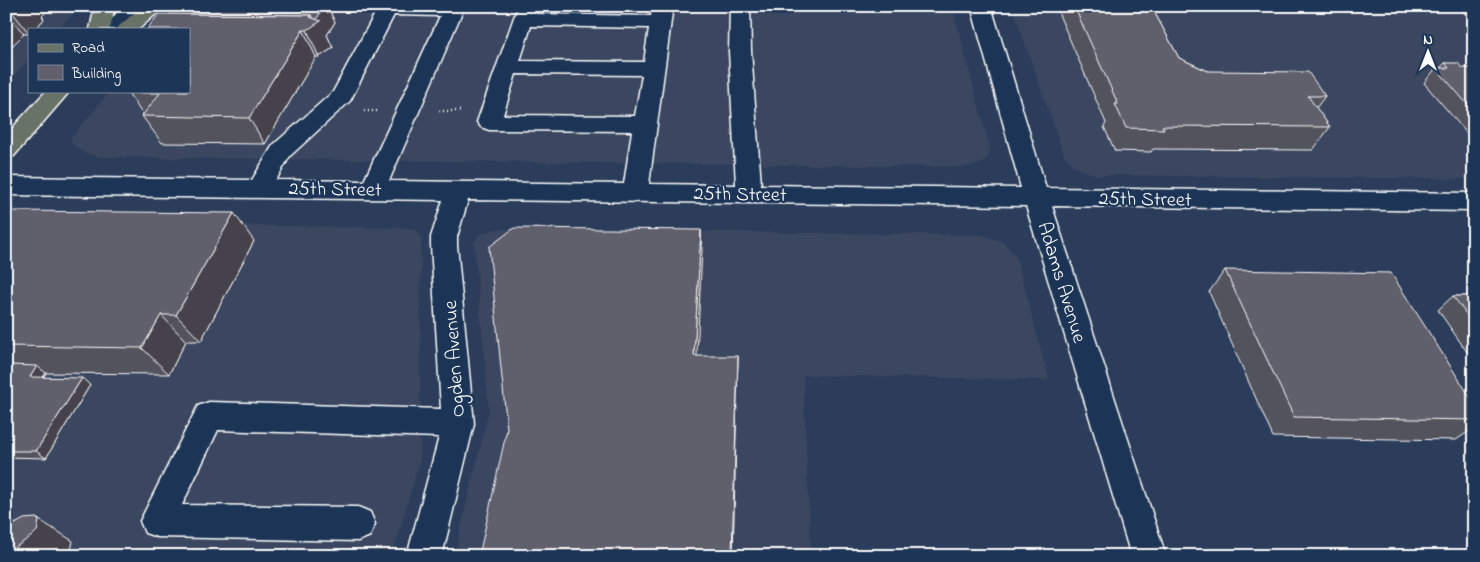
<svg xmlns="http://www.w3.org/2000/svg" width="1480" height="562" viewBox="0 0 1480 562" font-family="'Indie Flower',sans-serif">
<style>
.built{fill:#3b4760}
.lines{fill:none;stroke-linecap:round;stroke-linejoin:round}
.minor-casing{stroke:#fff;stroke-width:3}
.major-casing{stroke:#fff;stroke-width:3}
.path{stroke:#fff;stroke-width:2.5;stroke-dasharray:1 3;stroke-linecap:butt}
.minor{fill:#1d3557;fill-rule:evenodd}
.major{fill:#687266;fill-rule:evenodd}
.wall{fill:#53525d;stroke:#fff}
.shaded-wall{fill:#44424c;stroke:#fff}
.building{fill:#615f6c;stroke:#fff}
.labels{text-anchor:middle;stroke-width:4.5;stroke-linejoin:round;paint-order:stroke}
.street-label{font-size:20px;fill:#fff;stroke:#1d3557}
</style>
<rect width="100%" height="100%" fill="#2b3d5b"/>
<filter id="ink" filterUnits="userSpaceOnUse"><feTurbulence type="fractalNoise" baseFrequency=".02" numOctaves="2"/><feDisplacementMap in="SourceGraphic" scale="10" xChannelSelector="R" yChannelSelector="G"/><feConvolveMatrix kernelMatrix="1 2 1 2 8 2 1 2 1" color-interpolation-filters="sRGB"/></filter>
<g filter="url(#ink)">
<g class="built">
<polygon points="6,6 80,6 58,29 29,29 29,60 6,83"/>
<polygon points="180,6 952,6 990,148 989,155 985,161 977,165 964,167 99,157 85,153 77,148 71,143 72,137 110,91 189,91 189,29"/>
<polygon points="1012,6 1474,6 1474,179 1097,175 1084,171 1072,164 1064,155"/>
<polygon points="45,222 409,228 416,230 421,238 420,460 392,556 6,556 6,236"/>
<polygon points="495,229 982,235 1003,242 1016,256 1049,380 803,375 811,556 454,556 489,410 474,242 480,234"/>
</g>
<g class="lines">
<defs>
<g id="minor">
<polygon points="122,6 143,6 125,29 104,29"/>
<path d="M 379,6 L 460,6 L 463,10 L 389,181 L 624,184 L 632,131 L 489,130 L 481,127 L 477,122 L 518,6 L 538,6 L 535,14 L 651,16 L 653,6 L 673,6 L 649,184 L 736,185 L 729,51 L 730,6 L 750,6 L 751,51 L 761,185 L 1021,188 L 971,6 L 991,6 L 1046,188 L 1474,193 L 1474,211 L 1052,206 L 1166,556 L 1131,556 L 1026,206 L 468,200 L 457,237 L 457,245 L 474,424 L 442,556 L 407,556 L 439,437 L 218,430 L 182,505 L 358,507 L 370,512 L 375,524 L 370,536 L 358,541 L 157,537 L 145,533 L 140,521 L 198,406 L 209,402 L 441,409 L 431,245 L 431,237 L 443,200 L 6,195 L 6,177 L 252,180 L 273,145 L 333,92 ZM 394,15 L 440,16 L 364,181 L 276,180 L 290,156 L 350,101 ZM 531,26 L 649,28 L 644,62 L 520,61 ZM 516,74 L 642,75 L 635,116 L 503,115 Z"/>
</g>
<g id="major">
<polygon points="95,6 115,6 110,29 90,29"/>
<polygon points="142,6 165,6 139,29 116,29"/>
<polygon points="46,91 70,91 14,156 6,158 6,135"/>
</g>
</defs>
<use href="#minor" class="minor-casing"/>
<use href="#major" class="major-casing"/>
<g class="path">
<polyline points="364,111 378,111"/>
<polyline points="439,111 463,111"/>
</g>
<use href="#minor" class="minor"/>
<use href="#major" class="major"/>
</g>
<g class="wall">
<polygon points="6,6 51,6 51,7 42,16 44,19 35,29 29,29 29,34 24,34 10,48 6,48"/>
<polygon points="176,6 327,6 335,22 327,35 333,48 319,57 316,57 265,144 162,143 142,116 143,115 127,91 189,91"/>
<polygon points="1059,6 1151,6 1179,58 1208,71 1325,96 1316,108 1330,127 1313,150 1153,149 1151,152 1115,151 1104,127 1106,123 1057,10"/>
<polygon points="1446,6 1474,6 1474,23 1460,9 1448,8"/>
<polygon points="1445,63 1462,68 1474,68 1474,137 1470,137 1424,83 1436,68 1440,68"/>
<polygon points="6,212 254,241 201,341 186,341 169,374 46,373 43,377 90,385 46,458 6,457"/>
<polygon points="1225,270 1474,403 1474,428 1456,440 1273,437 1209,292"/>
<polygon points="1453,296 1474,296 1474,362 1438,310"/>
</g>
<g class="shaded-wall">
<polygon points="10,6 51,6 51,7 42,16 44,19 35,29 29,29 29,33 9,8"/>
<polygon points="324,6 327,6 335,22 327,35 333,48 319,57 307,30 310,17 311,15"/>
<polygon points="6,13 24,34 10,48 6,43"/>
<polygon points="303,30 316,57 265,144 249,118"/>
<polygon points="234,213 254,241 201,341 176,315"/>
<polygon points="701,230 702,249 696,374 694,356"/>
<polygon points="161,315 186,341 169,374 142,348"/>
<polygon points="738,356 733,556 732,556"/>
<polygon points="6,362 19,372 6,379"/>
<polygon points="37,366 46,373 38,384 30,377"/>
<polygon points="82,378 90,385 46,458 36,451"/>
<polygon points="6,518 34,534 36,518 73,541 71,550 66,556 10,556 8,552 6,535"/>
</g>
<g class="building">
<polygon points="176,6 324,6 316,20 313,18 311,15 169,14"/>
<polygon points="1074,6 1151,6 1179,58 1208,71 1308,72 1325,96 1308,96 1330,127 1162,126 1164,129 1126,128 1115,104 1118,104"/>
<polygon points="159,14 311,15 310,17 321,21 307,30 303,30 249,118 142,116 160,93 127,93 129,91 189,91 189,29 147,29"/>
<polygon points="1445,63 1458,63 1462,68 1474,68 1474,112 1436,68 1449,68"/>
<polygon points="11,211 234,213 176,315 161,315 142,348 6,346 6,212"/>
<polygon points="514,228 701,230 694,356 738,356 732,556 479,556 507,429 489,247"/>
<polygon points="1225,270 1391,273 1474,403 1474,420 1294,417"/>
<polygon points="1453,296 1474,296 1474,325"/>
<polygon points="10,365 37,366 30,377 82,378 36,451 6,451 6,371"/>
<polygon points="36,518 39,521 37,531 32,536 8,552 10,556 6,556 6,529 24,519"/>
</g>
</g>
<g class="labels">
<g class="street-label">
<text transform="translate(335 188) rotate(1)" y="7">25th Street</text>
<text transform="translate(740 193) rotate(1)" y="7">25th Street</text>
<text transform="translate(1145 198) rotate(1)" y="7">25th Street</text>
<text transform="translate(1063 282) rotate(73)" y="7">Adams Avenue</text>
<text transform="translate(453 359) rotate(-94)" y="7">Ogden Avenue</text>
</g>
</g>
<rect width="1480" height="562" fill="none" stroke="#1d3557" stroke-width="25"/>
<rect x="12" y="12" width="1455" height="537" fill="none" stroke="#fff" stroke-width="2" filter="url(#ink)"/>
<rect x="28" y="28" width="162" height="65" fill="#1d3557" stroke="#77869a"/>
<rect x="38" y="44" width="25" height="8" fill="#687266" stroke="#77869a"/>
<text x="72" y="52" font-size="15" fill="#ffffff">Road</text>
<rect x="38" y="65" width="25" height="15" fill="#615f6c" stroke="#77869a"/>
<text x="72" y="78" font-size="15" fill="#ffffff">Building</text>
<g transform="translate(1428 52)" stroke="#1d3557" stroke-width="4" paint-order="stroke">
<path d="M0-4L9 19L0 12L-9 19Z" fill="#ffffff"/>
<text y="-8" font-size="14" font-weight="bold" text-anchor="middle" fill="#ffffff">N</text>
</g>
</svg>
